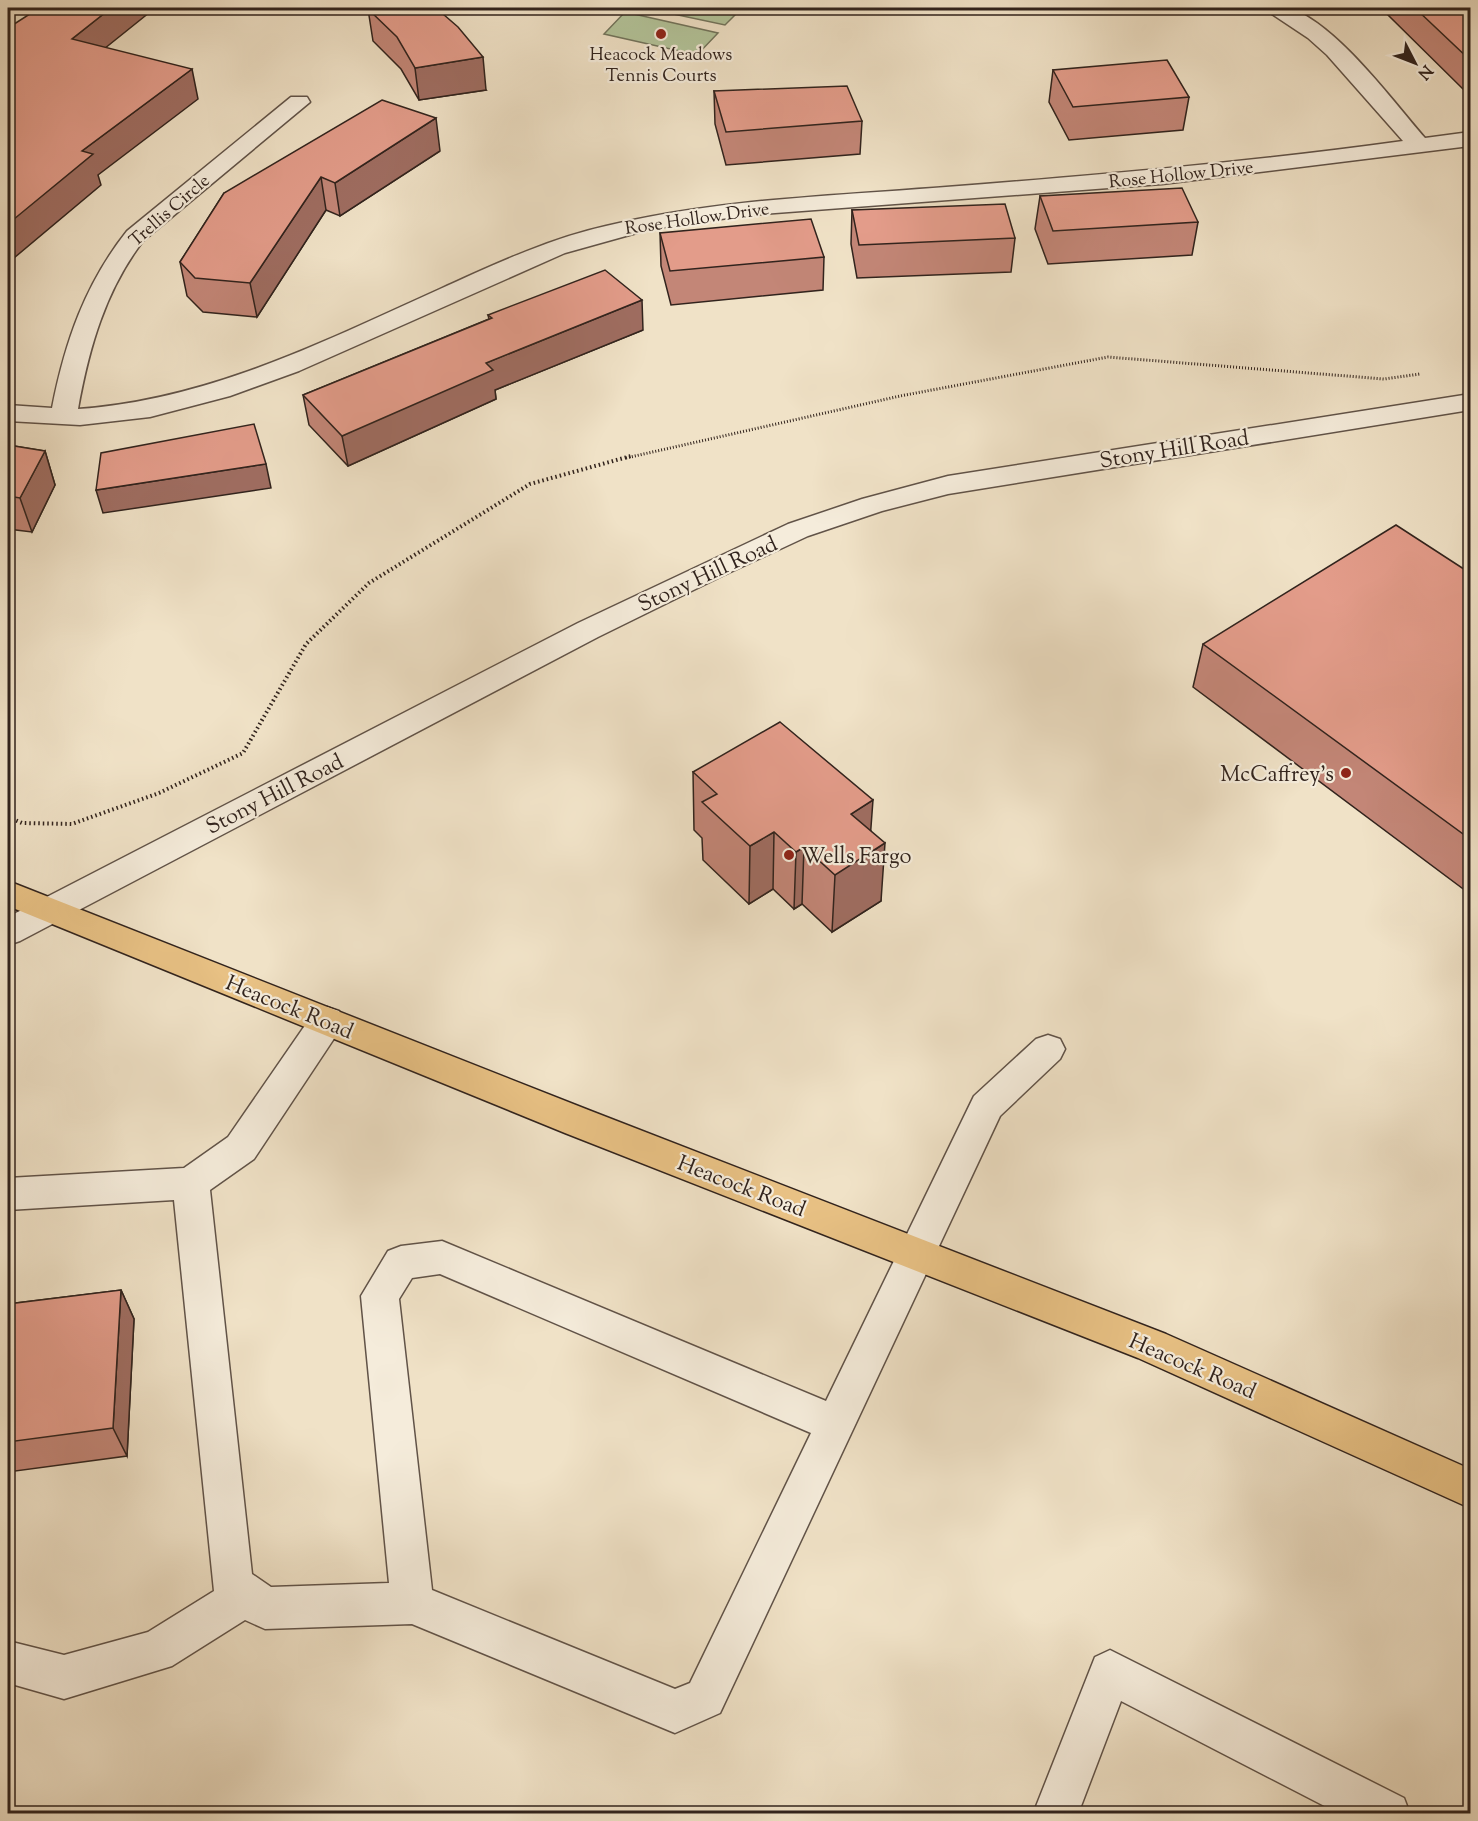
<svg xmlns="http://www.w3.org/2000/svg" width="1478" height="1821" viewBox="0 0 1478 1821" font-family="'Sorts Mill Goudy',serif">
<style>
.green{fill:#b3c49a;stroke:#72745c;stroke-width:1.5}
.lines{fill:none;stroke-linecap:round;stroke-linejoin:round}
.minor-casing{stroke:#615348;stroke-width:3}
.major-casing{stroke:#31231d;stroke-width:3}
.path-far1{stroke:#31231d;stroke-width:3;stroke-dasharray:1 2;stroke-linecap:butt}
.path{stroke:#31231d;stroke-width:4;stroke-dasharray:1.5 3;stroke-linecap:butt}
.minor{fill:#f5ecdb;fill-rule:evenodd}
.major{fill:#e8c184;fill-rule:evenodd}
.wall{fill:#c38677;stroke:#31231d;stroke-width:1.5}
.shaded-wall{fill:#9f6d61;stroke:#31231d;stroke-width:1.5}
.building{fill:#e39c8a;stroke:#31231d;stroke-width:1.5}
.poi-dot{fill:#8f2418;stroke:#f5ecdb;stroke-width:2}
.labels{text-anchor:middle;stroke-width:4.5;stroke-linejoin:round;paint-order:stroke}
.far-poi-label{font-size:18px;fill:#31231d;stroke:#f5ecdb}
.far-street-label{font-size:18px;fill:#31231d;stroke:#f5ecdb}
.street-label{font-size:22px;fill:#31231d;stroke:#f5ecdb}
.poi-label{font-size:22px;fill:#31231d;stroke:#f5ecdb;text-anchor:end}
</style>
<rect width="100%" height="100%" fill="#f0e2c7"/>
<filter id="stains"><feTurbulence type="fractalNoise" baseFrequency=".00333" numOctaves="4"/><feColorMatrix values="0 0 0 0 .2 0 0 0 0 .09 0 0 0 0 .02 0 0 0 .5 -.17"/></filter>
<radialGradient id="worn" r=".72"><stop offset=".6" stop-color="#630" stop-opacity="0"/><stop offset="1" stop-color="#630" stop-opacity=".3"/></radialGradient>
<g class="green">
<polygon points="645,8 742,8 725,25"/>
<polygon points="625,12 718,33 697,55 604,34"/>
</g>
<g class="lines">
<defs>
<g id="minor">
<path d="M 1263,8 C 1270,7 1282,6 1290,8 C 1338,26 1391,99 1425,138 L 1470,132 L 1470,146 L 1162,184 L 749,215 L 651,229 L 565,253 L 299,371 L 230,396 L 150,417 L 80,425 L 8,421 L 8,405 L 52,408 C 65,342 85,284 127,231 L 291,97 L 307,97 L 310,102 L 143,241 C 105,291 89,348 78,409 C 208,400 323,342 440,289 C 493,265 548,239 606,226 C 718,199 832,196 946,187 C 1099,175 1251,162 1403,141 L 1327,55 L 1308,38 Z"/>
<polygon points="1470,394 1470,410 948,494 882,511 808,536 722,576 598,637 20,941 8,945 8,917 578,623 788,524 862,499 948,476"/>
<path d="M 327,1007 L 339,1011 L 344,1021 L 339,1031 L 254,1159 L 210,1190 L 252,1574 L 271,1587 L 389,1583 L 361,1296 L 388,1251 L 401,1246 L 442,1241 L 826,1401 L 974,1096 L 1036,1039 L 1048,1035 L 1060,1039 L 1065,1049 L 1060,1059 L 1000,1116 L 720,1713 L 675,1733 L 412,1624 L 265,1629 L 245,1620 L 172,1666 L 64,1699 L 8,1683 L 8,1641 L 64,1655 L 148,1632 L 214,1591 L 174,1200 L 8,1210 L 8,1178 L 184,1168 L 228,1137 L 315,1011 ZM 440,1274 L 811,1433 L 690,1683 L 675,1689 L 432,1590 L 399,1299 L 412,1278 Z"/>
<polygon points="1110,1650 1404,1798 1410,1814 1340,1814 1121,1701 1078,1814 1033,1814 1095,1657"/>
</g>
<polygon id="major" points="8,881 591,1111 1166,1334 1470,1469 1470,1508 1138,1358 565,1133 8,906"/>
</defs>
<use href="#minor" class="minor-casing"/>
<use href="#major" class="major-casing"/>
<polyline class="path-far1" points="626,458 900,396 1108,357 1384,379 1420,374"/>
<polyline class="path" points="8,817 22,823 72,824 159,793 243,753 306,644 369,583 530,484 631,456"/>
<use href="#minor" class="minor"/>
<use href="#major" class="major"/>
</g>
<g class="wall">
<polygon points="1389,8 1470,8 1470,91 1466,92 1387,14"/>
<polygon points="368,9 486,90 419,100 401,69 373,41"/>
<polygon points="1053,70 1189,97 1183,130 1069,140 1049,102"/>
<polygon points="714,91 862,121 860,154 726,165 715,124"/>
<polygon points="440,151 340,216 326,210 257,317 203,312 187,296 180,262 224,193"/>
<polygon points="1040,196 1198,222 1192,255 1048,264 1035,229"/>
<polygon points="852,210 1015,238 1011,272 857,278 851,244"/>
<polygon points="660,233 824,257 823,290 671,305 661,266"/>
<polygon points="488,315 643,330 495,390 496,399 348,466 309,425 303,395 489,319"/>
<polygon points="8,445 45,451 55,485 32,532 8,529"/>
<polygon points="1470,573 1470,894 1193,687 1203,644"/>
<polygon points="693,772 871,831 881,901 832,932 802,904 794,909 773,889 749,904 703,860 702,838 694,830"/>
<polygon points="121,1290 134,1319 127,1456 8,1472 8,1304"/>
</g>
<g class="shaded-wall">
<polygon points="111,8 155,8 79,69 72,39"/>
<polygon points="483,57 486,90 419,100 415,68"/>
<polygon points="192,69 198,99 98,175 101,185 8,263 8,224 82,151"/>
<polygon points="1470,78 1470,91 1466,92"/>
<polygon points="436,118 440,151 340,216 335,183"/>
<polygon points="321,177 326,210 257,317 250,283"/>
<polygon points="8,282 10,292 8,296"/>
<polygon points="642,300 643,330 495,390 496,399 348,466 342,436 486,363"/>
<polygon points="45,451 55,485 32,532 20,498"/>
<polygon points="266,464 271,488 103,513 96,490"/>
<polygon points="873,800 869,854 885,843 881,901 832,932 835,875 851,814"/>
<polygon points="774,832 773,889 749,904 750,846"/>
<polygon points="804,847 802,904 794,909 796,852"/>
<polygon points="121,1290 134,1319 127,1456 113,1428"/>
</g>
<g class="building">
<polygon points="39,8 111,8 72,39 192,69 82,151 93,154 8,224 8,28"/>
<polygon points="375,8 436,8 458,27 483,57 415,68 397,37 368,9"/>
<polygon points="1415,8 1470,8 1470,60"/>
<polygon points="1167,60 1189,97 1073,107 1053,70"/>
<polygon points="847,86 862,121 726,132 714,91"/>
<polygon points="382,100 436,118 335,183 321,177 250,283 195,278 180,262 224,193"/>
<polygon points="1182,188 1198,222 1053,231 1040,196"/>
<polygon points="1005,204 1015,238 859,245 852,210"/>
<polygon points="811,219 824,257 670,271 660,233"/>
<polygon points="605,270 642,300 486,363 493,370 342,436 303,395 492,318 488,315"/>
<polygon points="254,424 266,464 96,490 101,453"/>
<polygon points="8,445 45,451 20,498 8,496"/>
<polygon points="1396,525 1470,573 1470,839 1203,644"/>
<polygon points="780,722 873,800 851,814 885,843 835,875 804,847 796,852 774,832 750,846 702,802 717,794 693,772"/>
<polygon points="121,1290 113,1428 8,1442 8,1304"/>
</g>
<g class="poi-dot">
<circle cx="661" cy="34" r="6"/>
<circle cx="1346" cy="773" r="6"/>
<circle cx="789" cy="855" r="6"/>
</g>
<g class="labels">
<g class="far-poi-label">
<text x="661" y="60">Heacock Meadows<tspan x="661" dy="21">Tennis Courts</tspan></text>
</g>
<g class="far-street-label">
<text transform="translate(1181 174) rotate(-6)" y="6">Rose Hollow Drive</text>
<text transform="translate(169 210) rotate(-41)" y="6">Trellis Circle</text>
<text transform="translate(697 218) rotate(-8)" y="6">Rose Hollow Drive</text>
</g>
<g class="street-label">
<text transform="translate(1174 448) rotate(-9)" y="8">Stony Hill Road</text>
<text transform="translate(707 573) rotate(-25)" y="8">Stony Hill Road</text>
<text transform="translate(274 793) rotate(-27)" y="8">Stony Hill Road</text>
<text transform="translate(290 1006) rotate(22)" y="8">Heacock Road</text>
<text transform="translate(742 1185) rotate(21)" y="8">Heacock Road</text>
<text transform="translate(1193 1365) rotate(23)" y="8">Heacock Road</text>
</g>
<g class="poi-label">
<text x="1334" y="781">McCaffrey's</text>
<text x="801" y="863" text-anchor="start">Wells Fargo</text>
</g>
</g>
<rect width="1478" height="1821" fill="none" stroke="#f0e2c7" stroke-width="30"/>
<rect x="9" y="9" width="1460" height="1803" fill="none" stroke="#31231d" stroke-width="3"/>
<rect x="15" y="15" width="1448" height="1791" fill="none" stroke="#31231d" stroke-width="1.5"/>
<g transform="translate(1415 63) rotate(132)" stroke="#f5ecdb" stroke-width="4.5" paint-order="stroke">
<path d="M0-4.5L10 22L0 15L-10 22Z" fill="#31231d"/>
<text y="-9" font-size="16" font-weight="bold" text-anchor="middle" fill="#31231d">N</text>
</g>
<rect width="100%" height="100%" filter="url(#stains)"/>
<rect width="100%" height="100%" fill="url(#worn)"/>
</svg>
